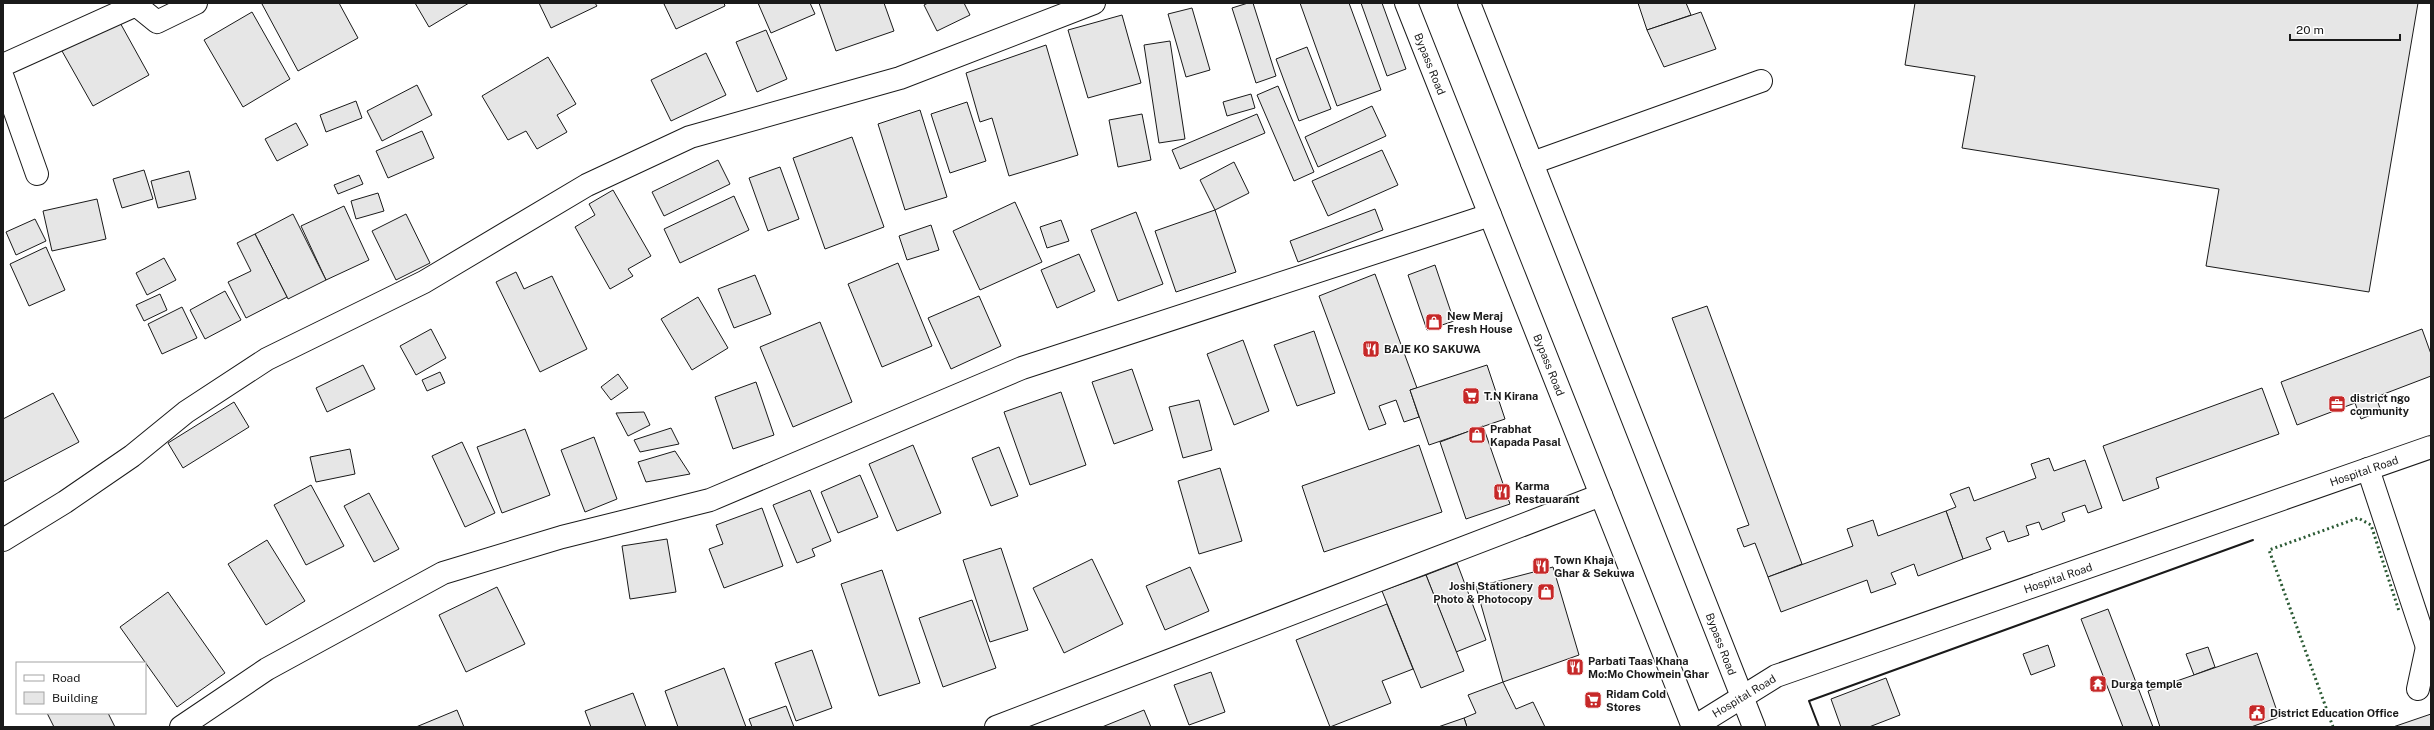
<svg xmlns="http://www.w3.org/2000/svg" width="2434" height="730" viewBox="0 0 2434 730" font-family="'Public Sans',sans-serif">
<style>
.building{fill:#e6e6e6;stroke:#1a1a1a}
.lines{fill:none;stroke-linecap:round;stroke-linejoin:round}
.minor-casing{stroke:#1a1a1a;stroke-width:24}
.highway-casing{stroke:#1a1a1a;stroke-width:24}
.minor{stroke:#fff;stroke-width:22}
.highway{stroke:#fff;stroke-width:22}
.hedge{stroke:#2b5a34;stroke-width:3;stroke-dasharray:2 3;stroke-linecap:butt}
.wall{stroke:#1a1a1a;stroke-width:2}
.labels{text-anchor:middle;stroke-width:3;stroke-linejoin:round;paint-order:stroke}
.street-label{font-size:11px;fill:#1a1a1a;stroke:#fff}
.poi-label{font-size:11px;font-weight:bold;fill:#1a1a1a;stroke:#fff;text-anchor:start}
</style>
<rect width="100%" height="100%" fill="#fff"/>
<g class="building">
<polygon points="264,3 339,3 358,38 298,71 262,4"/>
<polygon points="415,3 469,3 429,27"/>
<polygon points="539,3 595,3 597,6 551,28"/>
<polygon points="667,3 724,3 725,6 676,29 664,4"/>
<polygon points="758,3 810,3 815,14 771,33"/>
<polygon points="819,3 884,3 894,31 836,51"/>
<polygon points="928,3 964,3 970,15 937,31 924,5"/>
<polygon points="1248,3 1253,3 1276,76 1256,83 1232,8"/>
<polygon points="1300,3 1349,3 1381,90 1337,106"/>
<polygon points="1361,3 1382,3 1406,69 1387,76"/>
<polygon points="1638,3 1686,3 1691,15 1647,30"/>
<polygon points="1915,3 2418,3 2369,292 2206,266 2219,189 1962,148 1975,76 1905,65"/>
<polygon points="1192,8 1210,70 1186,77 1168,14"/>
<polygon points="252,12 290,79 243,107 204,40"/>
<polygon points="1701,12 1716,49 1664,67 1647,30"/>
<polygon points="1122,15 1141,83 1088,98 1068,30"/>
<polygon points="118,19 149,75 93,106 62,51"/>
<polygon points="766,30 787,79 757,92 736,42"/>
<polygon points="1170,41 1185,139 1159,143 1144,45"/>
<polygon points="1046,45 1078,155 1009,176 992,118 980,122 966,73"/>
<polygon points="1307,47 1331,109 1299,121 1276,59"/>
<polygon points="706,53 726,95 671,121 651,80"/>
<polygon points="548,57 576,104 557,115 567,132 537,149 526,131 508,140 482,96"/>
<polygon points="417,85 432,115 382,141 367,111"/>
<polygon points="1278,86 1314,172 1294,181 1257,95"/>
<polygon points="1251,94 1255,108 1227,116 1223,102"/>
<polygon points="356,101 362,118 326,132 320,115"/>
<polygon points="967,102 986,161 950,173 931,114"/>
<polygon points="1372,106 1386,136 1318,167 1305,137"/>
<polygon points="920,110 947,197 905,210 878,124"/>
<polygon points="1142,114 1151,160 1118,167 1109,120"/>
<polygon points="1257,114 1265,133 1180,169 1172,150"/>
<polygon points="296,123 308,145 277,161 265,139"/>
<polygon points="422,131 434,158 388,178 376,151"/>
<polygon points="852,137 884,227 825,249 793,158"/>
<polygon points="1382,150 1398,185 1328,216 1312,181"/>
<polygon points="718,160 730,184 664,216 652,192"/>
<polygon points="1234,162 1249,193 1215,210 1200,180"/>
<polygon points="780,167 799,219 768,231 749,178"/>
<polygon points="144,170 153,199 122,208 113,179"/>
<polygon points="189,171 196,199 158,208 151,181"/>
<polygon points="359,175 363,184 338,194 334,185"/>
<polygon points="613,190 651,256 628,269 633,276 610,289 575,227 595,215 589,204"/>
<polygon points="378,193 384,211 356,219 351,201"/>
<polygon points="734,196 749,230 680,263 664,229"/>
<polygon points="97,199 106,239 52,251 43,211"/>
<polygon points="1015,202 1042,262 980,290 953,231"/>
<polygon points="344,206 369,260 326,280 301,226"/>
<polygon points="1375,209 1383,230 1298,262 1290,241"/>
<polygon points="1215,210 1236,272 1176,292 1155,231"/>
<polygon points="1136,212 1163,284 1118,301 1091,230"/>
<polygon points="293,214 326,280 288,299 255,234"/>
<polygon points="406,214 430,263 396,280 372,231"/>
<polygon points="35,219 46,241 16,255 6,232"/>
<polygon points="1061,220 1069,241 1047,248 1040,227"/>
<polygon points="931,225 939,250 907,260 899,236"/>
<polygon points="255,234 287,297 246,318 228,282 251,271 237,243"/>
<polygon points="46,247 65,290 29,306 10,264"/>
<polygon points="1079,254 1095,291 1057,308 1041,270"/>
<polygon points="164,258 176,280 147,295 136,273"/>
<polygon points="898,263 932,346 882,367 848,284"/>
<polygon points="1435,265 1454,321 1427,330 1408,275"/>
<polygon points="516,272 524,289 552,276 587,349 540,372 496,282"/>
<polygon points="1375,274 1417,388 1410,390 1419,417 1404,422 1396,400 1379,406 1386,424 1369,430 1319,296"/>
<polygon points="755,275 771,314 734,328 718,289"/>
<polygon points="225,291 241,320 205,339 190,310"/>
<polygon points="160,294 167,310 144,321 136,305"/>
<polygon points="979,296 1001,346 951,369 928,318"/>
<polygon points="698,297 728,348 692,370 661,319"/>
<polygon points="1707,306 1802,564 1768,577 1755,543 1744,547 1737,529 1749,525 1672,318"/>
<polygon points="182,307 197,338 162,354 148,324"/>
<polygon points="820,322 852,402 793,427 760,347"/>
<polygon points="431,329 446,358 416,375 400,346"/>
<polygon points="2422,329 2431,354 2431,376 2376,397 2381,411 2361,419 2355,403 2297,425 2281,382"/>
<polygon points="1314,331 1335,393 1297,406 1274,345"/>
<polygon points="1243,340 1269,411 1234,425 1207,354"/>
<polygon points="363,365 375,389 327,412 316,388"/>
<polygon points="1487,365 1505,419 1429,445 1410,390"/>
<polygon points="1132,369 1153,430 1114,444 1092,382"/>
<polygon points="440,372 445,383 427,391 422,380"/>
<polygon points="618,374 628,388 611,400 601,387"/>
<polygon points="756,382 774,435 733,449 715,397"/>
<polygon points="2262,388 2279,434 2156,478 2159,488 2123,501 2103,446"/>
<polygon points="1061,392 1086,465 1030,485 1004,412"/>
<polygon points="53,393 79,442 3,482 3,419"/>
<polygon points="1199,400 1212,450 1183,458 1169,407"/>
<polygon points="234,402 249,427 183,468 168,443"/>
<polygon points="644,412 650,425 628,436 616,413"/>
<polygon points="1483,426 1510,504 1466,519 1440,442"/>
<polygon points="671,428 679,444 640,452 634,440"/>
<polygon points="525,429 550,495 502,513 477,447"/>
<polygon points="594,437 617,499 585,512 561,450"/>
<polygon points="462,442 495,513 465,527 432,456"/>
<polygon points="913,445 941,513 897,531 869,464"/>
<polygon points="1419,445 1442,512 1324,552 1302,486"/>
<polygon points="999,447 1018,496 991,506 972,458"/>
<polygon points="350,449 355,474 316,482 310,457"/>
<polygon points="675,451 690,474 646,482 638,462"/>
<polygon points="2049,458 2054,471 2085,460 2102,508 2088,513 2085,505 2062,513 2065,521 2042,530 2039,522 2026,526 2029,535 2008,542 2004,531 1986,538 1991,549 1963,559 1946,511 1956,507 1950,494 1969,487 1974,501 2036,478 2031,464"/>
<polygon points="1220,468 1242,541 1199,554 1178,481"/>
<polygon points="860,475 878,517 838,533 821,492"/>
<polygon points="311,485 344,546 306,565 274,505"/>
<polygon points="810,490 831,541 812,549 815,556 797,563 773,505"/>
<polygon points="369,493 399,549 374,562 344,506"/>
<polygon points="762,508 783,566 724,588 709,549 723,544 716,525"/>
<polygon points="1946,511 1963,559 1918,576 1914,564 1891,573 1896,584 1871,593 1867,580 1781,612 1768,577 1853,546 1847,529 1873,520 1878,536"/>
<polygon points="667,539 676,592 630,599 622,546"/>
<polygon points="267,540 305,601 266,625 228,564"/>
<polygon points="1001,548 1028,630 990,642 963,560"/>
<polygon points="1092,559 1123,624 1064,653 1033,588"/>
<polygon points="1457,563 1486,640 1456,652 1426,575"/>
<polygon points="1190,567 1209,611 1165,630 1146,586"/>
<polygon points="1553,567 1579,655 1503,682 1476,587"/>
<polygon points="882,570 920,683 879,696 841,584"/>
<polygon points="1426,575 1464,671 1421,688 1382,591"/>
<polygon points="497,587 525,644 466,672 439,615"/>
<polygon points="168,592 225,673 177,707 120,627"/>
<polygon points="972,600 996,668 943,687 919,618"/>
<polygon points="1387,604 1413,669 1382,681 1391,703 1330,727 1296,640"/>
<polygon points="2108,609 2153,727 2123,727 2081,619"/>
<polygon points="2048,645 2055,666 2031,675 2023,654"/>
<polygon points="2208,647 2215,667 2194,675 2186,654"/>
<polygon points="812,650 832,708 796,721 775,663"/>
<polygon points="2257,653 2279,717 2251,727 2160,727 2148,691"/>
<polygon points="724,668 746,727 678,727 665,691"/>
<polygon points="1211,672 1225,712 1189,725 1174,685"/>
<polygon points="1886,678 1900,715 1869,727 1841,727 1831,699"/>
<polygon points="1503,682 1516,709 1533,702 1545,727 1467,727 1464,718 1476,713 1468,695"/>
<polygon points="633,693 646,727 591,727 585,711"/>
<polygon points="786,706 794,727 752,727 749,719"/>
<polygon points="457,710 464,727 416,727"/>
<polygon points="1144,710 1151,727 1102,727"/>
<polygon points="47,713 108,713 115,727 54,727"/>
<polygon points="2431,714 2431,727 2393,727"/>
<polygon points="1464,718 1467,727 1438,727"/>
</g>
<g class="lines">
<defs>
<g id="minor">
<polyline points="3,65 136,5 157,22 196,3"/>
<polyline points="3,78 37,174"/>
<polyline points="1532,163 1761,81"/>
<polyline points="2368,469 2427,647 2431,651"/>
<polyline points="3,540 65,502 132,456 186,412 267,359 424,282 587,185 690,137 900,78 1094,3"/>
<polyline points="2418,689 2427,647"/>
<polyline points="181,727 267,669 443,573 562,537 710,500 1022,368 1490,215"/>
<polyline points="996,727 1601,495"/>
<polyline points="1694,727 1776,676 2431,447"/>
</g>
<g id="highway">
<polyline points="1406,3 1693,727"/>
<polyline points="1469,3 1754,727"/>
</g>
</defs>
<use href="#minor" class="minor-casing"/>
<use href="#highway" class="highway-casing"/>
<use href="#minor" class="minor"/>
<use href="#highway" class="highway"/>
<polyline class="hedge" points="2333,727 2269,550 2358,518 2371,525 2399,611"/>
<polyline class="wall" points="1819,727 1809,701 2253,540"/>
</g>
<defs>
<symbol id="shop-square" viewBox="-11 -11 22 22"><rect x="-9" y="-9" width="18" height="18" rx="4" fill="#c62828" stroke="#fff"/><path d="M-5-2.5h2.3a2.7 3.5 0 0 1 5.4 0H5L5.5 6h-11ZM-1.5-2.5h3a1.5 2.3 0 0 0-3 0Z" fill="#fff"/></symbol>
<symbol id="restaurant-square" viewBox="-11 -11 22 22"><rect x="-9" y="-9" width="18" height="18" rx="4" fill="#c62828" stroke="#fff"/><path d="M-5-6h1v4h1v-4h1v4h1v-4h1v5L-1.5 .5V6h-2V.5L-5-1ZM5-6V6H3V1.5H1.5Q1.5-4 5-6Z" fill="#fff"/></symbol>
<symbol id="supermarket-square" viewBox="-11 -11 22 22"><rect x="-9" y="-9" width="18" height="18" rx="4" fill="#c62828" stroke="#fff"/><path d="M-6-5.5h2.5l.6 2H6L4.5 2H-2.5L-4.4-4H-6ZM-1.5 3.2a1.3 1.3 0 1 0 .1 0ZM3 3.2a1.3 1.3 0 1 0 .1 0Z" fill="#fff"/></symbol>
<symbol id="office-square" viewBox="-11 -11 22 22"><rect x="-9" y="-9" width="18" height="18" rx="4" fill="#c62828" stroke="#fff"/><path d="M-6-3h4V-5.5h4V-3h4V5H-6ZM-1-4.5V-3h2v-1.5ZM-6 0V1H6V0Z" fill="#fff"/></symbol>
<symbol id="temple-square" viewBox="-11 -11 22 22"><rect x="-9" y="-9" width="18" height="18" rx="4" fill="#c62828" stroke="#fff"/><path d="M0-6L5-2H3V0L6.5 2.5H4V6H1.5V3h-3V6H-4V2.5H-6.5L-3 0V-2H-5Z" fill="#fff"/></symbol>
<symbol id="civic-square" viewBox="-11 -11 22 22"><rect x="-9" y="-9" width="18" height="18" rx="4" fill="#c62828" stroke="#fff"/><path d="M-.6-6.5H3V-4.5H.6V-3L4-1V1h2V6H-6V1h2V-1L-.6-3ZM-1.2 2.5V6h2.4V2.5Z" fill="#fff"/></symbol>
</defs>
<g fill-rule="evenodd">
<use href="#shop-square" x="1424" y="312" width="20" height="20"/>
<use href="#restaurant-square" x="1361" y="339" width="20" height="20"/>
<use href="#supermarket-square" x="1461" y="386" width="20" height="20"/>
<use href="#office-square" x="2327" y="394" width="20" height="20"/>
<use href="#shop-square" x="1467" y="425" width="20" height="20"/>
<use href="#restaurant-square" x="1492" y="482" width="20" height="20"/>
<use href="#restaurant-square" x="1531" y="556" width="20" height="20"/>
<use href="#shop-square" x="1536" y="582" width="20" height="20"/>
<use href="#restaurant-square" x="1565" y="657" width="20" height="20"/>
<use href="#temple-square" x="2088" y="674" width="20" height="20"/>
<use href="#supermarket-square" x="1583" y="690" width="20" height="20"/>
<use href="#civic-square" x="2247" y="703" width="20" height="20"/>
</g>
<g class="labels">
<g class="street-label">
<text transform="translate(1430 64) rotate(68)" y="4">Bypass Road</text>
<text transform="translate(1549 365) rotate(68)" y="4">Bypass Road</text>
<text transform="translate(2364 471) rotate(-19)" y="4">Hospital Road</text>
<text transform="translate(2058 578) rotate(-19)" y="4">Hospital Road</text>
<text transform="translate(1721 644) rotate(69)" y="4">Bypass Road</text>
<text transform="translate(1744 696) rotate(-31)" y="4">Hospital Road</text>
</g>
<g class="poi-label">
<text x="1447" y="320">New Meraj<tspan x="1447" dy="13">Fresh House</tspan></text>
<text x="1384" y="353">BAJE KO SAKUWA</text>
<text x="1484" y="400">T.N Kirana</text>
<text x="2350" y="402">district ngo<tspan x="2350" dy="13">community</tspan></text>
<text x="1490" y="433">Prabhat<tspan x="1490" dy="13">Kapada Pasal</tspan></text>
<text x="1515" y="490">Karma<tspan x="1515" dy="13">Restauarant</tspan></text>
<text x="1554" y="564">Town Khaja<tspan x="1554" dy="13">Ghar &amp; Sekuwa</tspan></text>
<text x="1533" y="590" text-anchor="end">Joshi Stationery<tspan x="1533" dy="13">Photo &amp; Photocopy</tspan></text>
<text x="1588" y="665">Parbati Taas Khana<tspan x="1588" dy="13">Mo:Mo Chowmein Ghar</tspan></text>
<text x="2111" y="688">Durga temple</text>
<text x="1606" y="698">Ridam Cold<tspan x="1606" dy="13">Stores</tspan></text>
<text x="2270" y="717">District Education Office</text>
</g>
</g>
<rect width="2434" height="730" fill="none" stroke="#1a1a1a" stroke-width="8"/>
<rect x="16" y="662" width="130" height="52" fill="#ffffff" stroke="#a3a3a3"/>
<rect x="24" y="675" width="20" height="6" fill="#ffffff" stroke="#a3a3a3"/>
<text x="52" y="682" font-size="12" fill="#1a1a1a">Road</text>
<rect x="24" y="692" width="20" height="12" fill="#e6e6e6" stroke="#a3a3a3"/>
<text x="52" y="702" font-size="12" fill="#1a1a1a">Building</text>
<path d="M2290 34v6h110v-6" fill="none" stroke="#1a1a1a" stroke-width="2"/>
<text x="2296" y="34" font-size="12" fill="#1a1a1a" stroke="#ffffff" stroke-width="3" paint-order="stroke">20 m</text>
</svg>
